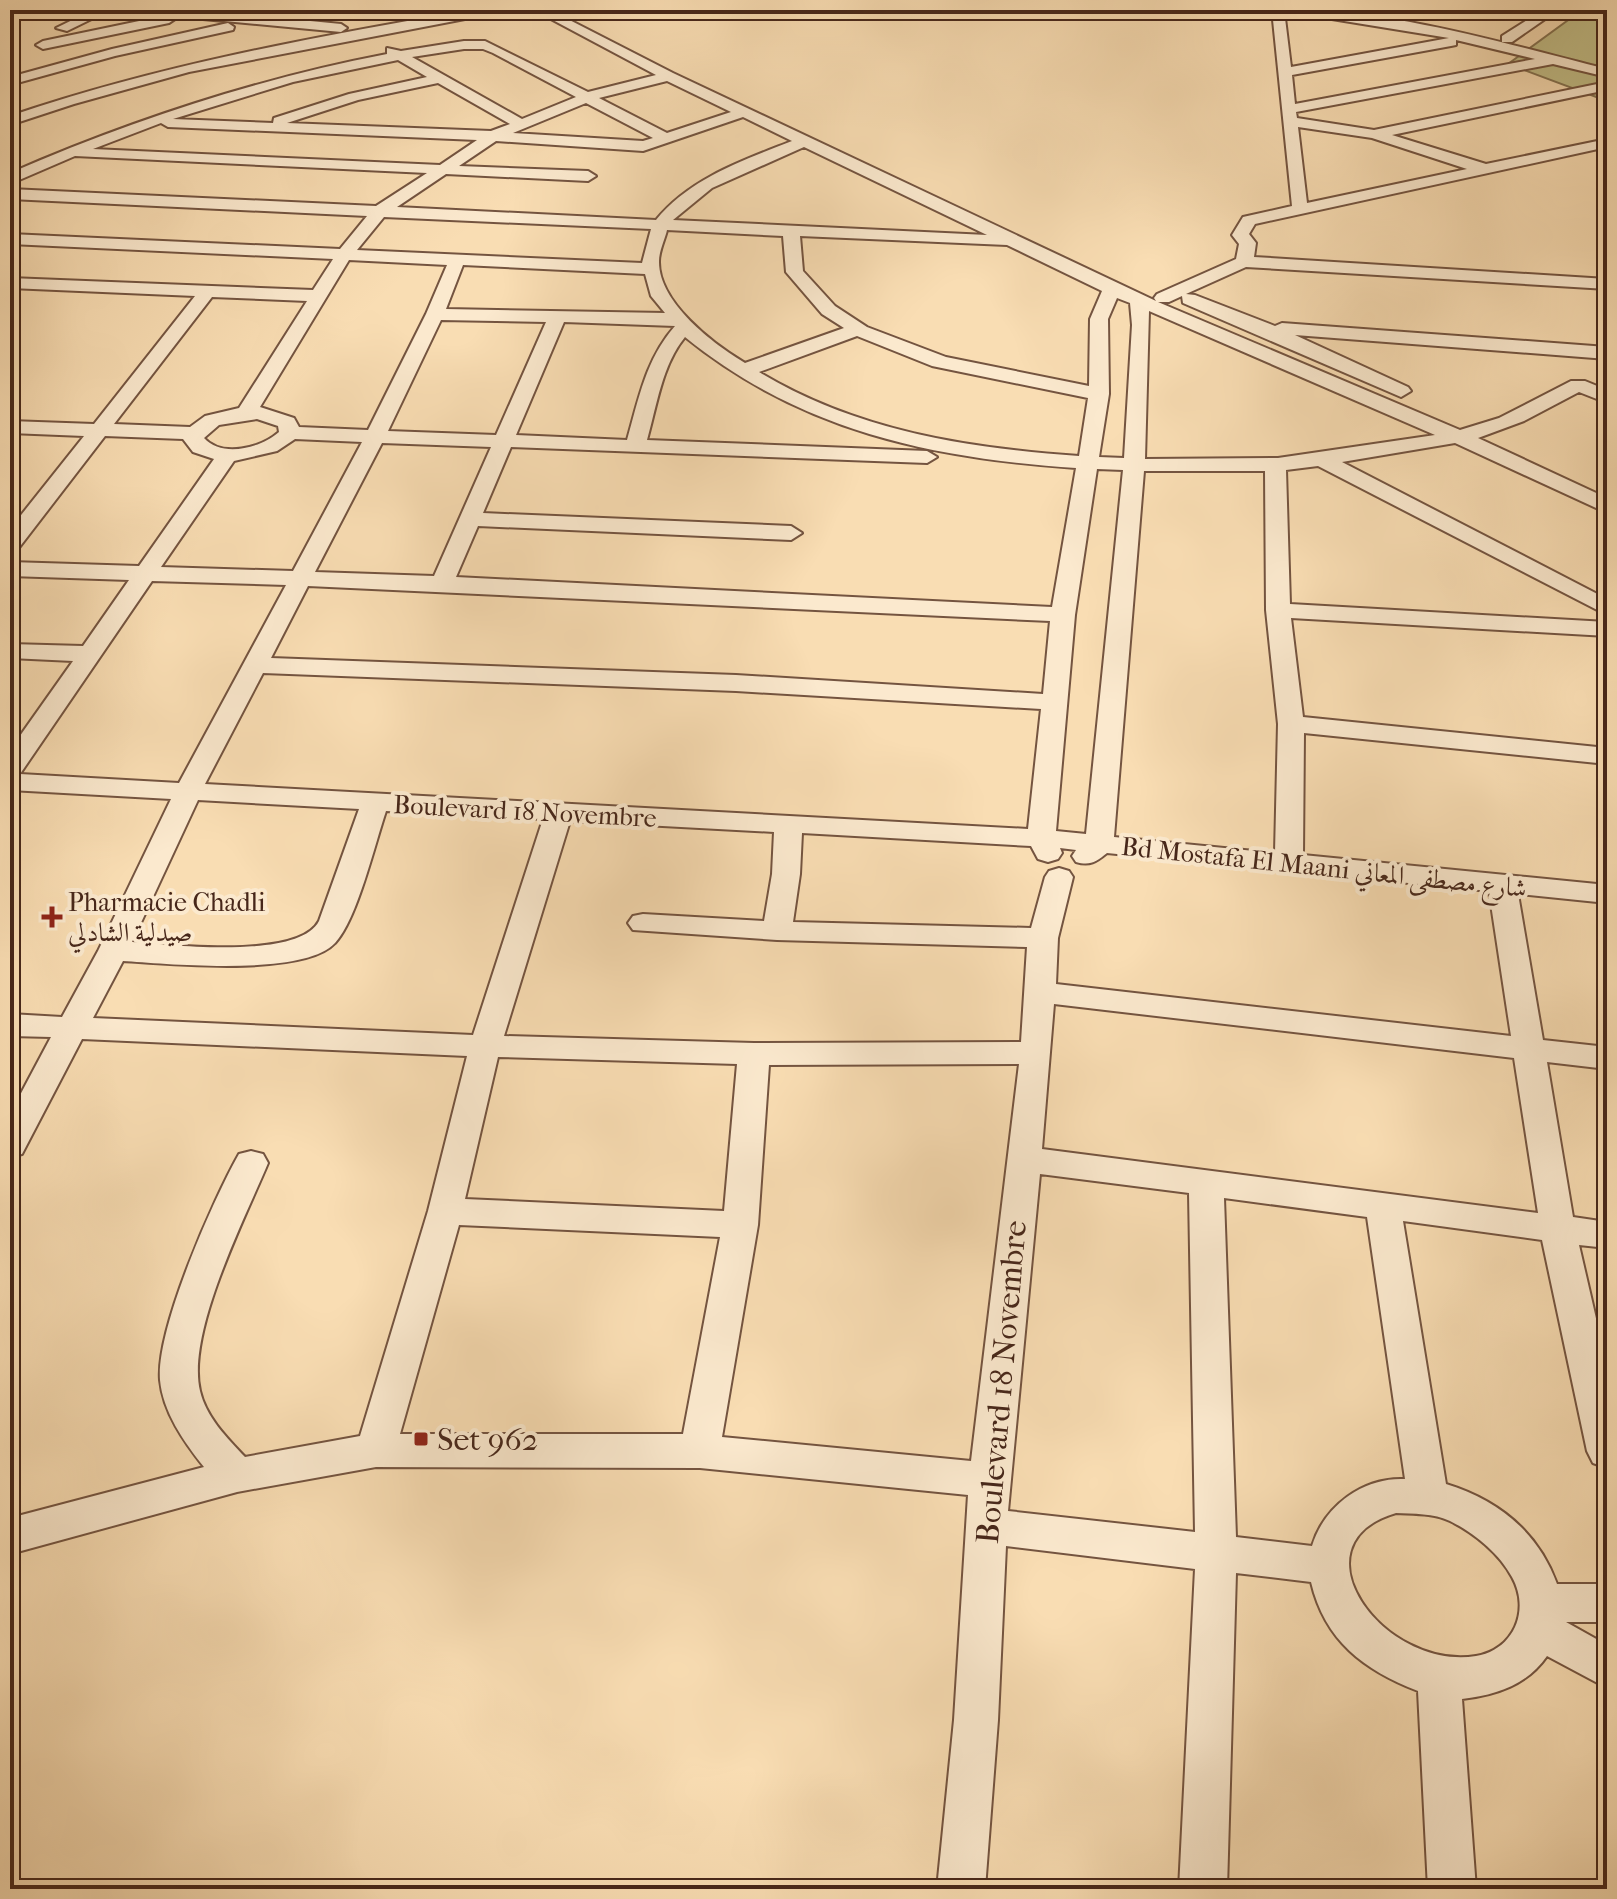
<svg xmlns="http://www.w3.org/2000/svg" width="1617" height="1899" viewBox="0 0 1617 1899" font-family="'IM FELL French Canon',Amiri,serif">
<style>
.green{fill:#c3bf89;stroke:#857352;stroke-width:2}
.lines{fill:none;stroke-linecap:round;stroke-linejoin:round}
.street-casing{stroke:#745440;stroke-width:4}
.street{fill:#fbe9ce;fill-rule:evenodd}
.poi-dot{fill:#8f2418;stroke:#fbe9ce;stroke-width:3}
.labels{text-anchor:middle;stroke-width:8;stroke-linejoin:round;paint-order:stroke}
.street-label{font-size:26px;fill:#47271a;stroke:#fbe9ce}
.poi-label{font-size:26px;fill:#47271a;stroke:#fbe9ce;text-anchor:start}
.near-street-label{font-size:32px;fill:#47271a;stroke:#fbe9ce}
.near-poi-label{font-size:32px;fill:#47271a;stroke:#fbe9ce;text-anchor:start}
</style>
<rect width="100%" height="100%" fill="#f9ddb3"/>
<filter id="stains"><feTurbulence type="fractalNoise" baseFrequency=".0025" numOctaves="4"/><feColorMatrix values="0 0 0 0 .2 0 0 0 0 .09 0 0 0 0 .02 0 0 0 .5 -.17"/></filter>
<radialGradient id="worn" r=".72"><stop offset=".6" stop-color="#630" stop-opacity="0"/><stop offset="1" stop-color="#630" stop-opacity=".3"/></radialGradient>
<polygon class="green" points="1582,10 1607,10 1607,101 1508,64"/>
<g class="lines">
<defs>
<g id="street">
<polygon points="10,10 20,10 10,17"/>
<polygon points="93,10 110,10 67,31 56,28"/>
<polygon points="138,10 196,10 341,24 347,28 341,32 171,16 175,19 169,23 43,49 36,45 43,41 168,15 144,14"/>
<path d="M 470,10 L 497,10 L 491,14 L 189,72 L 74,104 L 10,125 L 10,116 C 160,65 314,37 470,10 Z"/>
<path d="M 534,10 L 550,10 L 673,73 L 1156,301 L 1154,298 L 1157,294 L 1236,259 L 1239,244 L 1232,235 L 1243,217 L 1292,206 L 1272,10 L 1284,10 L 1291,67 L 1449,38 L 1301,14 L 1295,10 C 1394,10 1510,45 1607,69 L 1607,77 L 1553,64 L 1296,112 L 1297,118 L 1374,130 L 1607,82 L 1607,90 L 1392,135 L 1486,164 L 1607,139 L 1607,147 L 1255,224 L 1249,234 L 1256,243 L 1254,257 L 1607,279 L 1607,289 L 1246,267 L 1186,294 L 1195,295 L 1275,326 L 1282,323 L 1607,347 L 1607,359 L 1295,335 L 1408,387 L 1411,391 L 1401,397 L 1183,303 L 1182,296 L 1169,302 L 1158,302 L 1460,430 L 1499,418 L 1571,381 L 1585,381 L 1607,390 L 1607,403 L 1579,392 L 1524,421 L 1478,438 L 1607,498 L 1607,513 L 1455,443 L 1342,462 L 1607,599 L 1607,615 L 1318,466 L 1286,470 L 1290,604 L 1607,622 L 1607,636 L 1291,618 L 1303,717 L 1607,748 L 1607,764 L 1304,733 L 1303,855 L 1607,885 L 1607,903 L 1518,894 L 1543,1040 L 1607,1047 L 1607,1069 L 1547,1062 L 1573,1217 L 1607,1222 L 1607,1248 L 1579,1245 L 1607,1366 L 1607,1468 L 1593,1463 L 1587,1451 L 1542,1240 L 1403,1221 L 1446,1484 C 1498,1500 1538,1532 1557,1584 L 1607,1584 L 1607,1622 L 1566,1622 L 1607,1645 L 1607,1688 L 1547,1656 C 1527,1685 1496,1695 1462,1699 L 1476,1889 L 1428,1889 L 1418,1691 C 1364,1670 1325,1641 1311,1582 L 1236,1573 L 1227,1889 L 1179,1889 L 1195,1569 L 1006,1546 L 998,1720 L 985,1889 L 937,1889 L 954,1720 L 968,1495 L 700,1468 L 376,1467 L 237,1492 L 10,1554 L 10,1518 L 204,1467 C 184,1442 163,1412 160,1380 C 156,1329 213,1200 239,1154 L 251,1151 L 263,1154 L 268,1163 C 245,1218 186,1333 200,1391 C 206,1417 227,1438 245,1457 L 360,1436 L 428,1211 L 467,1056 L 82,1039 L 22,1154 L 10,1157 L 10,1114 L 51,1037 L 10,1036 L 10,1014 L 62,1017 L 98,951 L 171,799 L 10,790 L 10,750 L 73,661 L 10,658 L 10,644 L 83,646 L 129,580 L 10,576 L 10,562 L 139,566 L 214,459 L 193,452 L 183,439 L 105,436 L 18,549 L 10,551 L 10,529 L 84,436 L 10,433 L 10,421 L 94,424 L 195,296 L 10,288 L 10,278 L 313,290 L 333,259 L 10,244 L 10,234 L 340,249 L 367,216 L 10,199 L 10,189 L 376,206 L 427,173 L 75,156 L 10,184 L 10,173 C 132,120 257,79 387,54 L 387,48 L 401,51 L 464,41 L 485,41 L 588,92 L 656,75 ZM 1456,40 L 1535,59 L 1295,104 L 1292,75 L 1451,46 L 1456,45 ZM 464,49 L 483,49 L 493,53 L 576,97 L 522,119 L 412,57 ZM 398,60 L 427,77 L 349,94 L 274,118 L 273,123 L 173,119 L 293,82 ZM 667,81 L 731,112 L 667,133 L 599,98 ZM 438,83 L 510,124 L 491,131 L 287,123 L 358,100 ZM 586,103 L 653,138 L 643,141 L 513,133 ZM 743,117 L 792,141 C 744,160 690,178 656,220 L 397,207 L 446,174 L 588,181 L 596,176 L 588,171 L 459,166 L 496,141 L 643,151 ZM 161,123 L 168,127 L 477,140 L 440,165 L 93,149 ZM 1298,127 L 1372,138 L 1467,169 L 1307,203 ZM 804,147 L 987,235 L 673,220 L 712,188 ZM 384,217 L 651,229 L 642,263 L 357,250 ZM 667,230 L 783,236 L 786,272 L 822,314 L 844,328 L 745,363 C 713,344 658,302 659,261 C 659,251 665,239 667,230 ZM 800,236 L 1007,245 L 1102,291 L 1090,319 L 1089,386 L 946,357 L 867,327 L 835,306 L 803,271 ZM 349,260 L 447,265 L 426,314 L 368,430 L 299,427 L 294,418 L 260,407 ZM 463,265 L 645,274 L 651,296 L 665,313 L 446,309 ZM 212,297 L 307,301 L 239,408 L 205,416 L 190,427 L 114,424 ZM 1117,298 L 1130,303 L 1132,325 L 1124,458 L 1099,457 L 1109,394 L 1108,319 ZM 1149,311 L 1435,435 L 1278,458 L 1145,459 ZM 441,320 L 546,322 L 496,435 L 388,431 ZM 564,322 L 675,326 C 646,359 639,398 627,440 L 516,435 ZM 857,336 L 932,366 L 1088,398 L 1079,456 C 966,448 857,431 759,372 ZM 685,337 C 801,431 931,458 1076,468 L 1052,607 L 456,577 L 478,526 L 791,540 L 802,533 L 791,526 L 483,513 L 511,447 L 927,463 L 937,457 L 927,451 L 647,440 C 657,405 662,365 685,337 ZM 257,419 L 278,426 L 279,432 C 261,448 222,458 204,438 L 219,425 ZM 295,439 L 362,442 L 293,571 L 161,567 L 234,461 L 277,451 ZM 382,443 L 491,447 L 434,576 L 315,572 ZM 1097,469 L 1123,470 L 1086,834 L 1056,831 L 1075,615 ZM 1144,471 L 1265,471 L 1266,610 L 1278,724 L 1275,853 L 1114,837 ZM 152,581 L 286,585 L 179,783 L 20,774 ZM 308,586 L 1050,621 L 1043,694 L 736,675 L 271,658 ZM 263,673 L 736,691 L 1041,709 L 1028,829 L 205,784 ZM 198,800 L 359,809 L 319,921 C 299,960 171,945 132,942 ZM 386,811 L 543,819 L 473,1035 L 93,1018 L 123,961 C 168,964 304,977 335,943 C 357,920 375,843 386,811 ZM 570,821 L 774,832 L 772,874 L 764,921 L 643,914 L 633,916 L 628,923 L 633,930 L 777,940 L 1027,947 L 1021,1042 L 754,1043 L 504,1036 ZM 802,833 L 1031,846 L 1038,859 L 1048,862 L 1058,859 L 1062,853 L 1060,848 L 1076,850 L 1072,856 L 1076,862 C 1090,866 1096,862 1107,853 L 1489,891 L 1511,1036 L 1056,984 L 1058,938 L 1073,877 L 1069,871 L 1059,868 L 1049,871 L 1045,877 L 1031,928 L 793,922 L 800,874 ZM 1054,1004 L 1514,1058 L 1538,1213 L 1042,1149 ZM 498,1057 L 737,1064 L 724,1211 L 465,1199 ZM 1019,1064 L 971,1461 L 722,1437 L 758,1225 L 769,1065 ZM 1040,1174 L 1189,1193 L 1195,1532 L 1008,1511 ZM 1224,1198 L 1367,1217 L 1405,1479 C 1363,1477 1324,1506 1312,1546 L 1236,1537 ZM 459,1225 L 720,1237 L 683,1434 L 400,1434 ZM 1396,1513 C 1413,1514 1434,1513 1450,1521 C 1474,1533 1499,1553 1512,1577 C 1531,1611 1513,1650 1476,1656 C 1384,1671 1290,1544 1396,1513 Z"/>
<polygon points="1543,10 1558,10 1512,42 1502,42 1502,36"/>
<polygon points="228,23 234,27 233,30 115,56 10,85 10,77 112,49"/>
</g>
</defs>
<use href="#street" class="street-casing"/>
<use href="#street" class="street"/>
</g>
<g class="poi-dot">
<path d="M48 905h8v8h8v8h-8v8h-8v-8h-8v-8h8z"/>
<rect x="413" y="1431" width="16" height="16" rx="4"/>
</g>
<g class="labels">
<g class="street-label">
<text transform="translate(525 811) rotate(3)" y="9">Boulevard 18 Novembre</text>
<text transform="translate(1324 867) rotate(6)" y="9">Bd Mostafa El Maani شارع مصطفى المعاني</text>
</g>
<g class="poi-label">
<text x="68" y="911">Pharmacie Chadli<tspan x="68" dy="30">صيدلية الشادلي</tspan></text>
</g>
<g class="near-street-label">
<text transform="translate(1001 1382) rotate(-85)" y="11">Boulevard 18 Novembre</text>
</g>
<g class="near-poi-label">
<text x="437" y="1450">Set 962</text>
</g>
</g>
<rect width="1617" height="1899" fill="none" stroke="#f9ddb3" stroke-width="40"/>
<rect x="12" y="12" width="1593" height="1875" fill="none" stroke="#47271a" stroke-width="4"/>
<rect x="20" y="20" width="1577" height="1859" fill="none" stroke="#47271a" stroke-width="2"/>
<rect width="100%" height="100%" filter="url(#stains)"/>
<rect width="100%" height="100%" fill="url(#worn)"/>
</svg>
